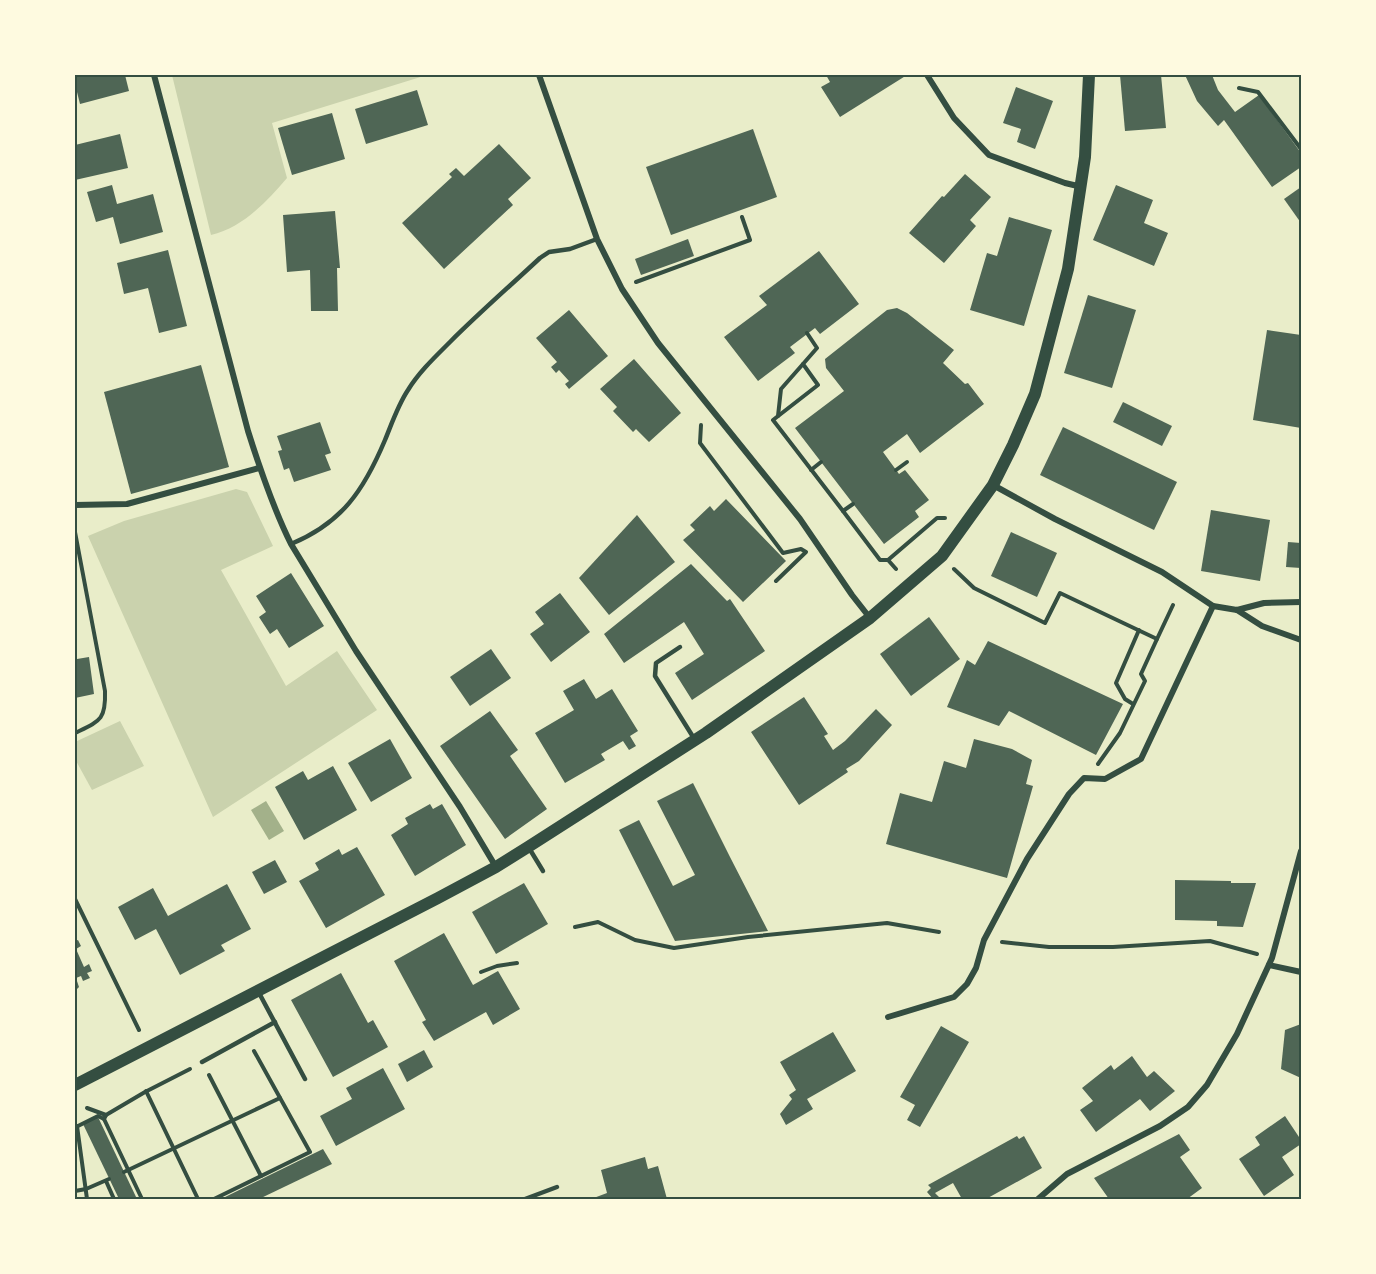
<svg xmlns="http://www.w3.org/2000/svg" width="1376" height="1274" viewBox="0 0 1376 1274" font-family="Signika,sans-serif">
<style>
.green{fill:#cad2ad}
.water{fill:#a3b18a}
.building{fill:#4f6655}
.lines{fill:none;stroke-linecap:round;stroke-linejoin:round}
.path{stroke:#344e41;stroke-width:4}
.service{stroke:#344e41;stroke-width:4.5}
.minor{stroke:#344e41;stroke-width:6}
.secondary{stroke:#344e41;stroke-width:12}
.neatline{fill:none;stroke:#344e41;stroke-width:2}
</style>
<rect width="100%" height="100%" fill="#e9edc9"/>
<g class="green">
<path d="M 172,75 L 427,75 L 272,123 L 287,178 C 267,201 243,228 211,235 Z"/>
<polygon points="236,489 247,492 273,546 221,570 286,686 337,651 377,710 213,817 88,536 124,521"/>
<polygon points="120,721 144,766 92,790 75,759 75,742"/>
</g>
<polygon class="water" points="266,801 284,831 269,840 251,810"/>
<g class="building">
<polygon points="75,75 125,75 129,91 80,104 75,84"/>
<polygon points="826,75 907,75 840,117 821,87 830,82"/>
<polygon points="1120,75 1161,75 1166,128 1125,131"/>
<polygon points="1185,75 1212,75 1218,90 1235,112 1259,95 1301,153 1301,167 1272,187 1224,120 1218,126 1197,101"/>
<polygon points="1016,87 1053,101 1035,149 1017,142 1021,129 1003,123"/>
<polygon points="417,90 428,125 366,144 355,109"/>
<polygon points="332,113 345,159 292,175 278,128"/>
<polygon points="753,129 777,197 671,235 646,167"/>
<polygon points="120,134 128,168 75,180 75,145"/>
<polygon points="499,144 531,178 508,199 513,205 444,269 402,223 452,177 449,174 456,168 464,176"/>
<polygon points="965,174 991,197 970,220 976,226 944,263 909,233 942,196 944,197"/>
<polygon points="112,185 117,204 153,194 163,232 120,244 113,217 96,222 87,192"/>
<polygon points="1116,185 1153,200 1144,223 1168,233 1154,266 1093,240"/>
<polygon points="1301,187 1301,223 1284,199"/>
<polygon points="335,211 340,268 337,268 338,311 311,311 310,270 287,272 283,215"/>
<polygon points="1009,217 1052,230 1024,326 970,310 987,253 997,256"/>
<polygon points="688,239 694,256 641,275 635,259"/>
<polygon points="168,250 187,326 159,333 148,288 124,294 117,263"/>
<polygon points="819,251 859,304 820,334 815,328 790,347 795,353 758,381 724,337 767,305 759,296"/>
<polygon points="1088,295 1136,310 1112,388 1064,373"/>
<polygon points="897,308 907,313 954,350 943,363 965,384 968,383 984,404 920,453 907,434 883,452 899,474 905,470 929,500 915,511 919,517 884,544 795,428 844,391 826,368 825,359 887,310"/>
<polygon points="569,310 608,356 569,389 565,384 569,381 559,370 556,373 551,367 557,362 536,338"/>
<polygon points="1267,330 1301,335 1301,428 1253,420"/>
<polygon points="634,359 681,413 649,442 636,429 633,432 613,411 617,407 600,389"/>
<polygon points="201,365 229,467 131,494 104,392"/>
<polygon points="1123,402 1172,426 1162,446 1113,422"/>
<polygon points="320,422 331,453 325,455 331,470 294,482 289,468 284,470 278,451 282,450 277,436"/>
<polygon points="1063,427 1177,482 1154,530 1040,475"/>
<polygon points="726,499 786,561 743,602 683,540 695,530 690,525 710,506 714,511"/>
<polygon points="1211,510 1270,520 1260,581 1201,571"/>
<polygon points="637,515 675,562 609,615 579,578"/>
<polygon points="1011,532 1057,553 1037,597 991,576"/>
<polygon points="1288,542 1301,543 1301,568 1286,567"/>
<polygon points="691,564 727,601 730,599 765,651 692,700 675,673 704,654 684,622 624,663 604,634"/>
<polygon points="291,573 324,626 289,648 277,629 270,634 259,617 266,612 256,596"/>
<polygon points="560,593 590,632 551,662 530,634 544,624 535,612"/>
<polygon points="929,617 960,659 911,696 880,654"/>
<polygon points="988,641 1123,704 1096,755 1009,711 999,726 947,707 967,660 975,665"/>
<polygon points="491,649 511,678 470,706 450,677"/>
<polygon points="75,653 77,659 89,657 94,694 75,698"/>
<polygon points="584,679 596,699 612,689 638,731 630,736 636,746 629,750 623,741 601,754 605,760 565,783 535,733 574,710 563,691"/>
<polygon points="804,697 828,734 824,736 833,750 845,741 876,709 892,725 859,761 846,769 848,772 799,805 751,732"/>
<polygon points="490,711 518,750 510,756 547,809 505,839 440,746"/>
<polygon points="390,739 412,778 371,802 348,763"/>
<polygon points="974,739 1012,749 1032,760 1026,784 1033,786 1007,878 886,844 900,793 932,802 944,761 966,768"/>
<polygon points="333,766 357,810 304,840 275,787 303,771 308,780"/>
<polygon points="693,783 730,857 768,931 675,941 619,830 639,820 673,886 695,875 657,801"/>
<polygon points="430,804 433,809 442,804 466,845 415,876 391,835 408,824 405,818"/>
<polygon points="357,847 385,895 326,928 299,881 319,870 315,863 339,849 342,855"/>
<polygon points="275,860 287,882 264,894 252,872"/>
<polygon points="1175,880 1231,881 1231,883 1256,883 1243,927 1217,926 1217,921 1175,920"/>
<polygon points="524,883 548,924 496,954 472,912"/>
<polygon points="227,884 251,929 221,945 225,951 180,975 156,929 135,940 118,907 153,888 168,916"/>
<polygon points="444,933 473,985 498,971 520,1009 493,1025 486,1012 434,1041 422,1022 426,1020 394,961"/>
<polygon points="78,940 81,946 76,949 84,967 89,964 92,971 87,973 90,978 83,981 81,976 76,978 79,987 75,991 75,941"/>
<polygon points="341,973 368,1023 373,1020 388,1047 333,1077 291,1000"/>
<polygon points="1301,1024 1301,1078 1281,1069 1285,1030"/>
<polygon points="941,1026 969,1042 920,1127 907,1120 915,1105 900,1097"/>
<polygon points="833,1032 856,1071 807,1099 813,1109 786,1125 780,1114 792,1099 789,1095 796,1090 780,1062"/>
<polygon points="424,1050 433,1067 407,1082 398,1064"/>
<polygon points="1132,1056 1147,1077 1154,1071 1175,1091 1150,1111 1140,1099 1096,1132 1080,1110 1093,1101 1082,1088 1111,1065 1114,1070"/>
<polygon points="383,1068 405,1109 336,1146 320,1116 352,1099 346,1088"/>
<polygon points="1285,1116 1301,1140 1301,1144 1282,1157 1294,1175 1264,1196 1239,1159 1260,1145 1255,1137"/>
<polygon points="98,1117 137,1199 119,1199 83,1124"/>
<polygon points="1179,1134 1190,1150 1180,1157 1202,1188 1187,1199 1109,1199 1094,1178"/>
<polygon points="1017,1136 1019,1139 1024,1136 1042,1168 986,1199 962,1199 953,1183 935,1193 941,1199 933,1199 927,1192 931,1188 928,1185"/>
<polygon points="323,1149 332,1164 259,1199 221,1199"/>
<polygon points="645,1157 648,1169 658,1166 667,1199 591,1199 607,1193 601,1170"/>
</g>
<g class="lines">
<g class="path">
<polyline points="1239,88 1258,92 1301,149"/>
<polyline points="636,282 750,240 742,217"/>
<polyline points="807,333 817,348 803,364 818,385 773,420 843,511"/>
<polyline points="778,416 781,389 803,364"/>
<polyline points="701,425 700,443 783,553 801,549 806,552 776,581"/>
<polyline points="811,470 821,462"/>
<polyline points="896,470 907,462"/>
<polyline points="853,504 843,511 880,560 888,560 896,569"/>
<path d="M 75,532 L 105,691 C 106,720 100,721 75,733"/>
<polyline points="888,560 937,518 945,518"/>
<polyline points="954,569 974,588 1045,623 1060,593 1157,639 1173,605"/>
<polyline points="1133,704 1125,699 1116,683 1139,630"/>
<polyline points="1098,764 1120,733 1145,681 1141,674 1157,639"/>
<polyline points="75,899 139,1030"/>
<polyline points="575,927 598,922 635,940 674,948 748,937 887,923 939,932"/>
<polyline points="1002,942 1049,947 1113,947 1210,941 1257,954"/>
<polyline points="481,972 497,966 517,963"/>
<polyline points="209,1075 261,1176"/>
<polyline points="146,1091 198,1199"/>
<polyline points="87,1108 106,1115 145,1092 190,1069"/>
<polyline points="106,1115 104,1119 142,1199"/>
<polyline points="75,1121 75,1122"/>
<polyline points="77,1126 87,1199"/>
<polyline points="76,1127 98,1116 104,1119"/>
<polyline points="124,1172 280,1098"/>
<polyline points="106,1181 114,1199"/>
<polyline points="75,1191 86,1189 109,1179"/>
<polyline points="214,1199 310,1152 254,1051"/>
</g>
<g class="service">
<path d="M 291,544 C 342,523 364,490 385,440 C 392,423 398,405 408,390 C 419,372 435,357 450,342 C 479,313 510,286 540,258 L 549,252 L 570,249 L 597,239"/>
<polyline points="680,647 656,663 655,676 695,740"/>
<polyline points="529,848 543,871"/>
<polyline points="258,991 305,1079"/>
<polyline points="202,1062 275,1022"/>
<polyline points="525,1199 557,1187"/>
</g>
<g class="minor">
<path d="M 154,75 L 248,431 C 260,469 273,508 291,544 L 356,651 L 460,807 L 496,867"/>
<polyline points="539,75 597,239 622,289 658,343 800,519 852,595 870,618"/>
<polyline points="927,75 954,118 989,155 1065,183 1082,187"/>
<polyline points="993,485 1055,519 1162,572 1213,606 1237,610 1264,603 1301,602"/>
<polyline points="75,505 127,504 259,468"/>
<polyline points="1237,610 1262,626 1301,640"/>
<polyline points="1269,965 1301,972"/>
<polyline points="888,1017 954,997 967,984 976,968 984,940 1027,859 1069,794 1084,778 1105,779 1141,759 1213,606"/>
<polyline points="1038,1199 1067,1174 1160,1126 1188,1107 1207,1085 1237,1034 1272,958 1301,851"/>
</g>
<polyline class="secondary" points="75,1085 438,898 496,867 528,847 706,733 870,618 942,556 993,485 1013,445 1035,394 1068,269 1085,157 1089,75"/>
</g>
<rect width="1376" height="1274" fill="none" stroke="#fefae0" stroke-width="153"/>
<rect x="76" y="76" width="1224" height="1122" class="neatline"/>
</svg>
